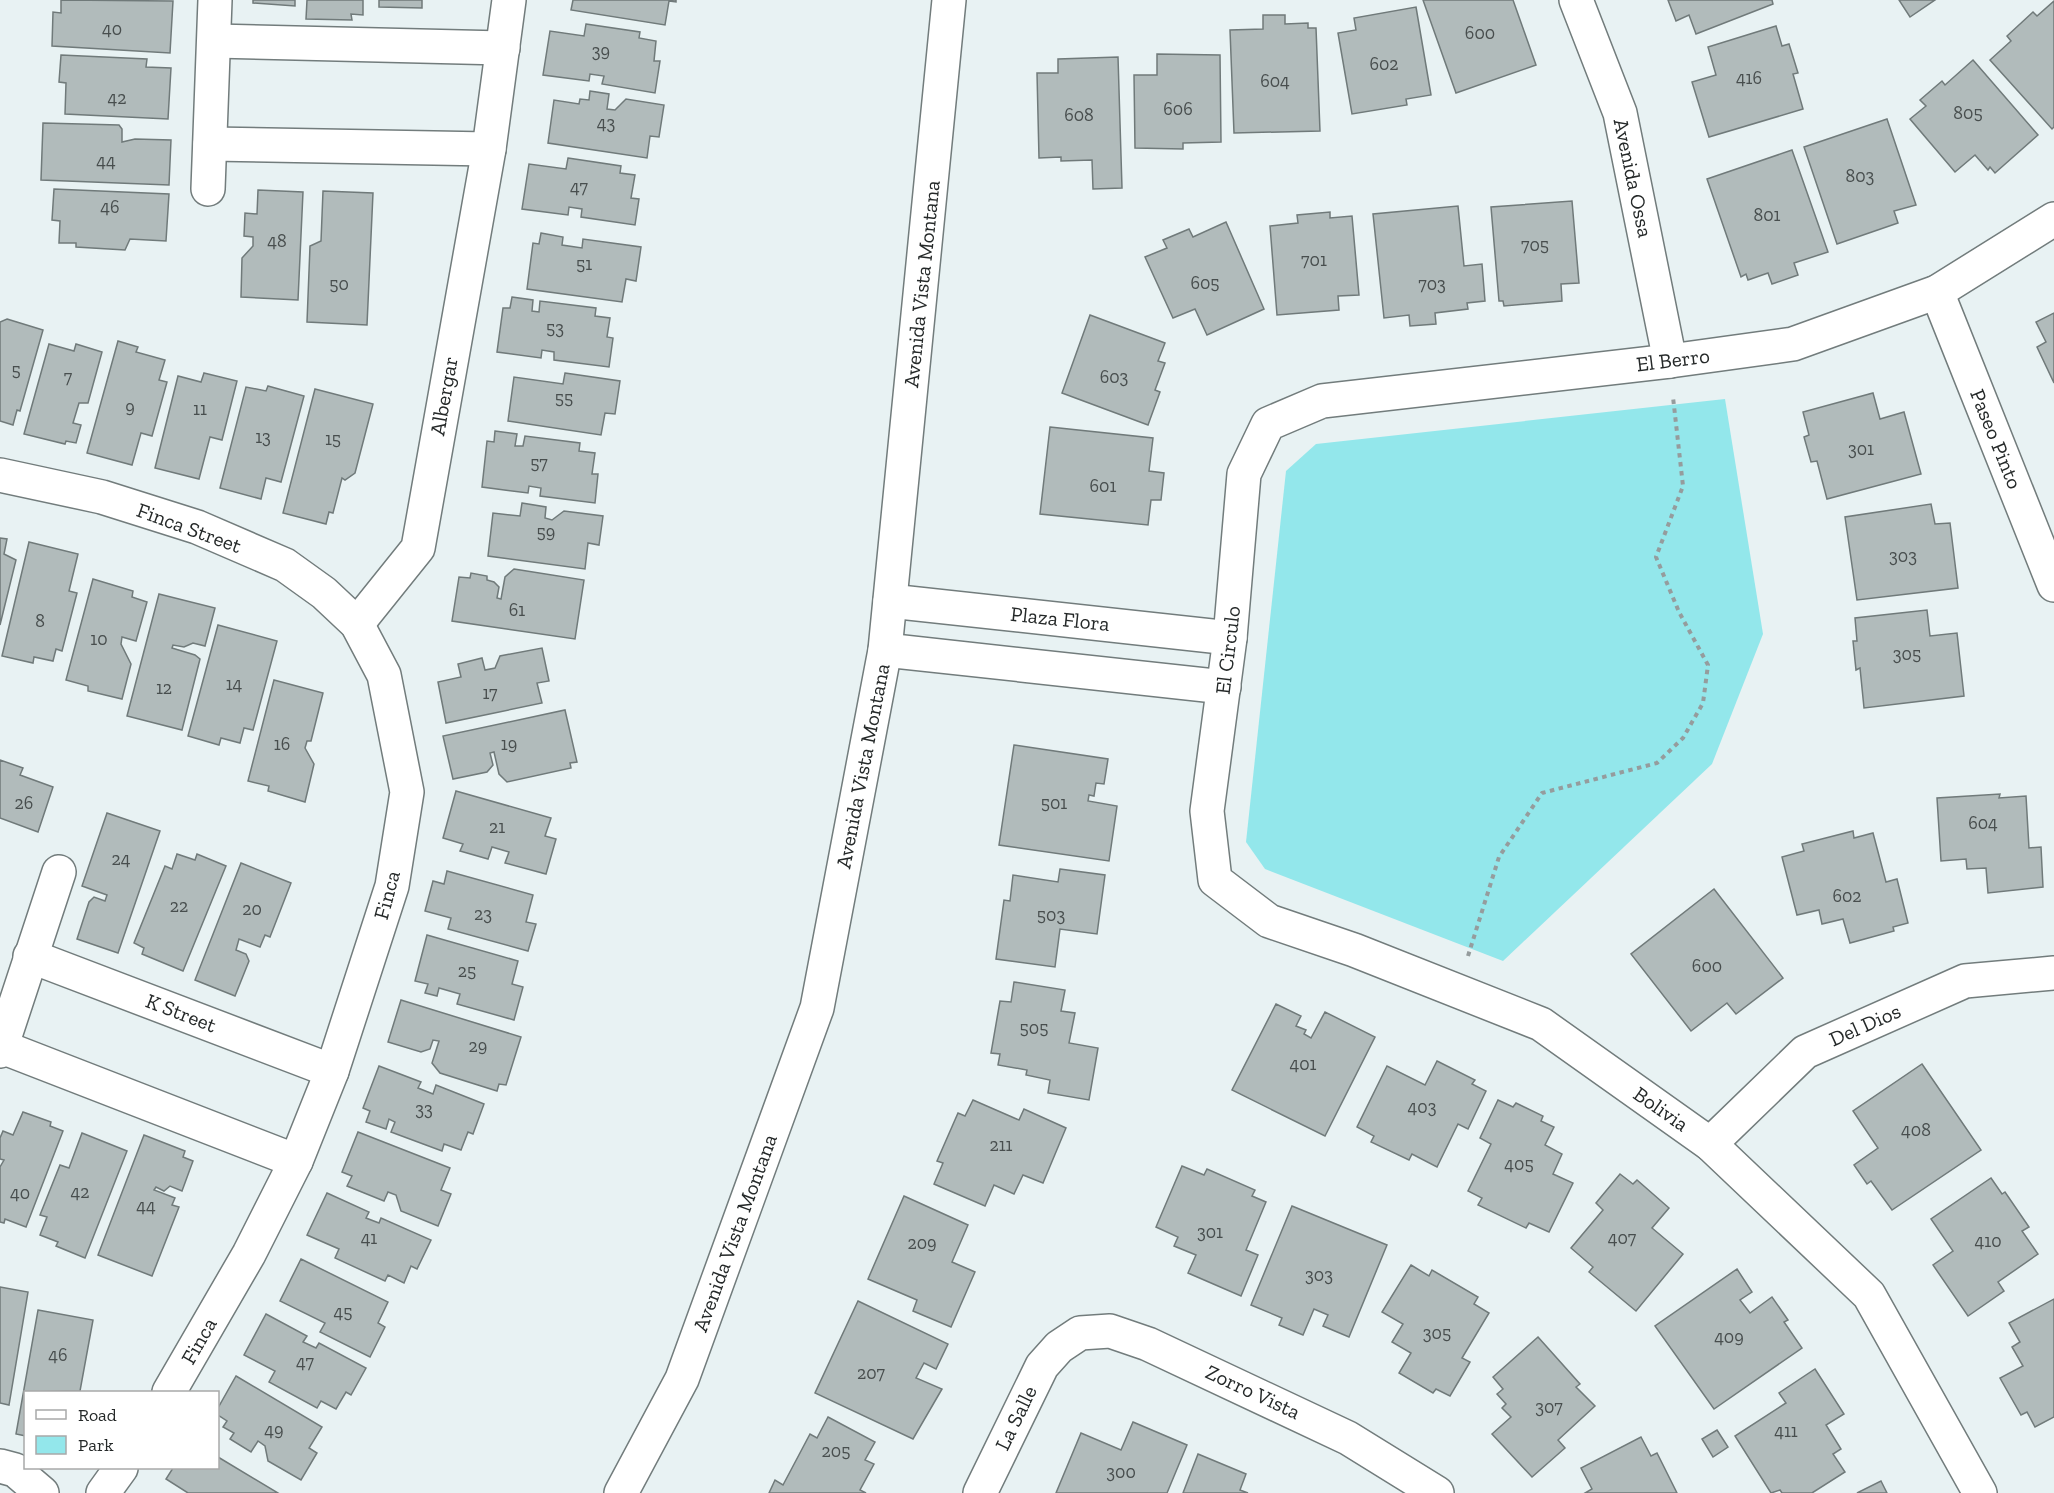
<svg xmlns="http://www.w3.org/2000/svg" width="2054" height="1493" viewBox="0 0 2054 1493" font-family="'Zilla Slab',serif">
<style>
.green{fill:#93e7eb}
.building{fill:#b1bbbb;stroke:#707a7a;stroke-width:1.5}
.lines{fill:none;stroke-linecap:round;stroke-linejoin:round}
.minor-casing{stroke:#727c7c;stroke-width:36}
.path{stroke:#959c9d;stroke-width:4;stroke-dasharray:4.5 4.5;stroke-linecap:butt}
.minor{stroke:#fff;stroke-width:33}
.labels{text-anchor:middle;stroke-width:5;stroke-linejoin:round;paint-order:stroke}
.number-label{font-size:18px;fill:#484e4e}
.street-label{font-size:21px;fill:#252929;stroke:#fff}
</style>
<rect width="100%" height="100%" fill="#e8f2f3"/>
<polygon class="green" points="1725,399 1763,634 1712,764 1503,961 1265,869 1246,842 1286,471 1316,444"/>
<g class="building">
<polygon points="61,0 173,1 170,53 52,46 53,12 61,13"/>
<polygon points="253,0 295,0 295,6 253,3"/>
<polygon points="307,0 363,0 363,15 351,14 352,20 306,19"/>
<polygon points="379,0 422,0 422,8 379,7"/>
<polygon points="573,0 676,0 676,2 669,1 665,25 571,10"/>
<polygon points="1423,0 1513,0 1536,65 1456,93"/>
<polygon points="1668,0 1772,0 1773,4 1696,34 1689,15 1676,21"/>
<polygon points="1899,0 1935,0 1910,17"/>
<polygon points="2054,1 2054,127 2052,129 1990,60 2011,41 2007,36 2033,12 2037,16"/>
<polygon points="1416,7 1431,95 1406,99 1407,105 1352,114 1338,33 1356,30 1354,18"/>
<polygon points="1263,15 1285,15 1285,24 1308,23 1308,28 1316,28 1320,131 1234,133 1230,30 1263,29"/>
<polygon points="586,24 640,32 639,38 656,41 654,61 660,61 655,93 602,84 604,76 590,74 589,81 543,75 550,31 584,36"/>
<polygon points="1776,26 1782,46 1789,44 1798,73 1793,74 1803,109 1709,137 1692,82 1716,75 1708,47"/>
<polygon points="1157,54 1220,55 1221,142 1183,143 1183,149 1135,148 1134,75 1157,75"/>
<polygon points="61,55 147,59 146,67 171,68 168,119 65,114 66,83 59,82"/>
<polygon points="1118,57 1122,188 1093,189 1092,160 1061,161 1061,157 1039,158 1037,73 1058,73 1058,59"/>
<polygon points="1973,60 2038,135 1995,173 1990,167 1988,170 1975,155 1955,172 1910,119 1926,106 1920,100 1942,81 1945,85"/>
<polygon points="590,91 609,94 607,109 615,110 626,99 664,105 659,137 650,136 647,158 548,143 554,100 579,104 580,99 589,100"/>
<polygon points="1887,119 1916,205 1894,211 1898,223 1837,244 1804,147"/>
<polygon points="43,123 119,125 122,129 122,142 135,139 171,140 169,185 41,180"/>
<polygon points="1792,150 1828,252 1794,263 1798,275 1772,284 1768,273 1748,280 1746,274 1741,277 1707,179"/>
<polygon points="568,158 621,166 620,173 635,175 631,198 639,199 635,225 581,217 582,209 569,207 568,215 522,209 529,164 566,169"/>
<polygon points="54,189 169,194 166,241 130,239 125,250 76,247 76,243 59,243 60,221 52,220"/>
<polygon points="258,190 303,192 298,300 241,297 242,258 253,246 253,237 244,236 245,213 257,214"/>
<polygon points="323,191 373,193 367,325 307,322 310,246 321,241"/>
<polygon points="1572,201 1579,283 1561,284 1562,301 1504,306 1503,301 1499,301 1491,207"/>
<polygon points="1458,206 1464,266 1482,264 1485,301 1467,303 1468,309 1435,313 1436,324 1410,326 1409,315 1384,318 1373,214"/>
<polygon points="1330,212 1330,218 1352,216 1359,295 1338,296 1339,310 1277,315 1270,226 1298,223 1297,215"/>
<polygon points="1226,222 1264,309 1207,335 1195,309 1173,318 1145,257 1167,248 1163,240 1189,229 1193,237"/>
<polygon points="541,233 563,237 562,245 582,248 583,239 641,247 636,281 626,279 622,302 527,289 533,243 539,244"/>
<polygon points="512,297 533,300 532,311 539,312 540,301 596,308 595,316 610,318 607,337 613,338 609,367 554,360 554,352 542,350 541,358 497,352 503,308 510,308"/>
<polygon points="2054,313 2054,383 2037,347 2046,342 2036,322"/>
<polygon points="1090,315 1165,343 1158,361 1165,363 1155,390 1160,392 1148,425 1062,393"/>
<polygon points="7,319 43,330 20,411 17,410 13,425 0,421 0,322"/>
<polygon points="118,341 138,347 136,352 165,360 159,380 167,382 152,436 141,433 132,465 87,453"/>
<polygon points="49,344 74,351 76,344 102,352 88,403 79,403 73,423 81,425 76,443 66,441 65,444 24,434"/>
<polygon points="204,373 237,381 222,440 210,437 199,479 155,468 178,376 201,382"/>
<polygon points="565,373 620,381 615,414 605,413 601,435 508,421 514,377 563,384"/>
<polygon points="268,386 304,396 281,482 266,478 261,499 220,488 246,387 266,391"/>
<polygon points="315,389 373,404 355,473 345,480 342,478 333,513 329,512 326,524 283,513"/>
<polygon points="1873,393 1880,419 1904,412 1921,474 1827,499 1817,461 1811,462 1804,437 1809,435 1803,412"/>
<polygon points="1050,427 1153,438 1149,471 1164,473 1161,500 1151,500 1148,525 1040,514"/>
<polygon points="495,431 517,434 515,446 523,446 525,436 580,443 579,451 595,453 592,474 598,474 595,503 540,496 541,488 529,486 528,493 482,487 487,441 494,442"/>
<polygon points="522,503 546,507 545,518 552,520 564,511 603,516 599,545 588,543 585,569 488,556 493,513 520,516"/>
<polygon points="1931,504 1935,524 1950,523 1958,588 1857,600 1845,517"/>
<polygon points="0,538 7,539 4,554 16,560 0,625"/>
<polygon points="29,542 78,554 69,591 77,593 62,651 56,649 53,661 34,657 33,663 2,656"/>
<polygon points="514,569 584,580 575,639 452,621 459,577 470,578 471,573 487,576 487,580 494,582 499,587 497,598 501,599 505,577"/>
<polygon points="93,579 133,591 132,597 147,602 136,641 122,637 121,644 131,664 122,699 88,691 88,686 66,680"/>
<polygon points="159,594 215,608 205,646 193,643 184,647 173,645 172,648 195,655 200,659 182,730 127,716"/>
<polygon points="1927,610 1930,636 1957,633 1964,696 1864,708 1860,668 1856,670 1853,641 1857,641 1855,618"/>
<polygon points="218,625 277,641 253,730 244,728 240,743 221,738 219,745 188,736"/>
<polygon points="542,648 549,681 537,683 542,703 446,723 438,682 461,677 458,664 482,658 485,670 495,668 500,656"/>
<polygon points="274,680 323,693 311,741 307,741 305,748 314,764 305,802 268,791 269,786 248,781"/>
<polygon points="565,710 577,762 570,763 571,768 507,782 499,774 494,752 490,753 493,765 487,772 453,779 443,736"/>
<polygon points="1014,745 1108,759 1104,784 1096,783 1094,796 1089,795 1088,801 1117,806 1109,861 999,845"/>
<polygon points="0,760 23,768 20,775 53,787 38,832 0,818"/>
<polygon points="456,791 551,818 545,836 556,839 546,874 505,863 509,852 492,847 488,859 460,851 463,844 443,838"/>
<polygon points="2000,794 1999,798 2026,796 2029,848 2041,847 2043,887 1988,893 1986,868 1967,869 1966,859 1941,861 1937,798"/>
<polygon points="107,813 160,831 118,953 77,939 89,902 94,897 105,901 107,895 82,886"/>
<polygon points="1853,831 1854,838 1873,833 1886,882 1897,879 1908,923 1893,927 1894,931 1850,943 1843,919 1822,924 1819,910 1797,915 1782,857 1804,851 1802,844"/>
<polygon points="177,854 195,860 197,854 226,866 183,971 142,954 144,948 134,943 165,866 172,869"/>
<polygon points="241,863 291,883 270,937 265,935 260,947 239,939 236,950 246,954 249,961 235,996 195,980"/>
<polygon points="1060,869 1105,875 1097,934 1060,929 1055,967 996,959 1004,900 1010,901 1013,875 1058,882"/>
<polygon points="447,871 533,895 526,922 536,924 528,951 448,929 451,918 425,911 433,881 444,884"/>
<polygon points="1714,889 1783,978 1736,1014 1727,1003 1691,1031 1631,954"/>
<polygon points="427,935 518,961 512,984 523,987 514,1020 457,1004 460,994 439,988 437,996 425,993 428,984 415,981"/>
<polygon points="1014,982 1065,990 1061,1011 1075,1013 1069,1043 1098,1048 1089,1100 1048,1093 1050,1080 1026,1075 1027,1070 998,1065 1000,1054 991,1053 1000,1001 1011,1002"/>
<polygon points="401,1000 521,1037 506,1085 499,1084 497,1091 440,1073 432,1063 439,1041 433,1040 430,1049 421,1052 388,1042"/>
<polygon points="1276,1004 1301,1016 1296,1026 1306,1030 1304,1034 1311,1038 1325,1012 1375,1037 1325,1136 1232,1090"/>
<polygon points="1437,1061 1475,1080 1472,1084 1486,1091 1468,1129 1458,1124 1437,1167 1412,1154 1409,1160 1371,1142 1374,1136 1357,1127 1387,1066 1425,1085"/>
<polygon points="1922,1064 1981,1150 1892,1210 1871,1181 1867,1184 1854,1165 1878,1148 1853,1111"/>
<polygon points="379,1066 421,1082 418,1088 433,1094 436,1085 484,1104 473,1134 468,1132 461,1150 444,1144 442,1151 391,1132 395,1122 389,1119 386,1129 366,1122 370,1111 363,1108"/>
<polygon points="973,1100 1019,1120 1024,1109 1066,1128 1043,1183 1023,1175 1014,1194 994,1185 985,1206 934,1184 943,1163 937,1161 958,1113 965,1116"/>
<polygon points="1498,1100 1513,1107 1516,1103 1543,1116 1541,1121 1554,1127 1545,1145 1562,1154 1553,1174 1573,1183 1549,1232 1529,1223 1526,1228 1478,1205 1482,1198 1468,1191 1491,1144 1480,1138"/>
<polygon points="23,1112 51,1122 50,1126 63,1131 26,1227 5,1219 4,1223 0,1222 0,1167 4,1160 0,1159 0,1138 3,1131 13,1135"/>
<polygon points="358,1132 450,1168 441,1190 451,1194 438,1226 401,1211 396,1195 388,1192 384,1201 347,1186 352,1176 342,1172"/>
<polygon points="82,1133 127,1151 85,1258 56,1246 58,1242 40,1235 47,1217 40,1215 60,1165 69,1168"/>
<polygon points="144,1135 185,1151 183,1157 193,1161 182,1191 170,1186 164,1191 156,1187 154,1190 175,1198 172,1205 179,1207 152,1276 98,1255"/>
<polygon points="1182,1166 1204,1175 1207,1169 1255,1190 1252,1196 1266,1202 1246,1250 1258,1255 1241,1296 1188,1273 1196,1255 1174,1246 1178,1237 1156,1227"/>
<polygon points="1620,1174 1633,1184 1637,1180 1669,1208 1652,1228 1683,1254 1636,1311 1589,1272 1593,1267 1571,1248 1603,1210 1596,1203"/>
<polygon points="1991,1178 2002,1194 2005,1192 2029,1227 2022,1231 2038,1254 1998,1282 2004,1291 1968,1316 1933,1265 1953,1251 1931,1219"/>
<polygon points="327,1193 369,1212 366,1218 379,1223 381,1218 431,1240 417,1269 411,1266 404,1283 388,1275 385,1281 335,1258 339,1249 307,1235"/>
<polygon points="904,1196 968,1225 952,1262 975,1272 951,1327 913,1311 917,1300 868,1279"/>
<polygon points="1292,1206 1387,1245 1349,1337 1323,1326 1328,1315 1314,1309 1303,1335 1279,1325 1282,1318 1251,1305"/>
<polygon points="301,1259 388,1302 378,1323 385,1327 370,1357 320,1332 325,1323 280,1301"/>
<polygon points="1411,1265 1429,1276 1432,1270 1478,1297 1474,1304 1489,1313 1462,1358 1470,1362 1450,1396 1436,1389 1433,1393 1399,1373 1411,1353 1392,1342 1403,1324 1382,1312"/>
<polygon points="1737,1269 1752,1292 1740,1300 1750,1313 1772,1297 1788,1320 1784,1322 1802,1348 1714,1409 1655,1326"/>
<polygon points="0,1287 28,1292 9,1405 0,1403"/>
<polygon points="2054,1299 2054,1417 2035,1427 2027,1412 2021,1415 2000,1378 2023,1366 2012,1347 2020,1342 2009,1323"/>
<polygon points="858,1301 948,1344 936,1369 924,1363 916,1378 942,1389 913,1439 815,1393"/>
<polygon points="38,1310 93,1320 80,1391 26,1392 26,1436 16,1434"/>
<polygon points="266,1314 307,1336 303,1342 316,1348 319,1343 366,1368 351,1395 346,1392 336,1409 321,1401 317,1408 269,1382 275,1371 244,1355"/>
<polygon points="1538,1337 1580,1384 1576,1387 1595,1406 1558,1440 1565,1448 1532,1477 1492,1434 1511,1417 1502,1408 1506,1404 1497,1394 1503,1389 1493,1377"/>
<polygon points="1815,1369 1844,1414 1826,1425 1841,1449 1833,1454 1845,1472 1812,1493 1782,1493 1780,1490 1771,1493 1735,1436 1786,1403 1779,1393"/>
<polygon points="236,1376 322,1427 309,1448 317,1453 301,1480 268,1461 265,1446 258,1441 251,1452 230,1439 234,1433 223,1427 227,1421 218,1415 218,1408"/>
<polygon points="828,1417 875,1442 865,1460 874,1464 860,1490 866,1493 769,1493 775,1480 783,1485 810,1434 817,1438"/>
<polygon points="1133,1422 1187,1445 1167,1493 1056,1493 1081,1433 1121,1450"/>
<polygon points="1717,1430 1728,1447 1713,1457 1702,1439"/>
<polygon points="1641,1437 1651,1456 1657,1453 1677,1493 1585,1493 1592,1489 1581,1468"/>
<polygon points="1198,1454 1246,1474 1240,1490 1248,1493 1183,1493"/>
<polygon points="218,1457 278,1493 188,1493 166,1479 173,1468 218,1468"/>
<polygon points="1881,1481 1887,1493 1857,1493"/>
</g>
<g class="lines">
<defs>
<g id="minor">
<polyline points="1576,0 1620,113 1670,361"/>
<polyline points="215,41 503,48"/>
<polyline points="210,144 489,149"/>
<polyline points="208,189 215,0"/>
<polyline points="1937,292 2054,585"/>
<polyline points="0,475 102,497 197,527 285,565 324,593 357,624 384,675 407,792 392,886 332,1071 296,1161 249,1254 169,1392"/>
<polyline points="890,601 1230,638"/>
<polyline points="357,624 418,548 489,149 509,0"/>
<polyline points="885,650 1224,687"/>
<polyline points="30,956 332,1071"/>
<polyline points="2,1047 296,1161"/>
<polyline points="0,1051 59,872"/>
<polyline points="1710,1144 1805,1052 1965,981 2054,973"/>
<polyline points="0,1466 15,1470 42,1493"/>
<polyline points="103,1493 121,1468"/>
<polyline points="621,1493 682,1379 817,1008 885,650 949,0"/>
<polyline points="980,1493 1042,1366 1059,1347 1080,1333 1110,1331 1148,1344 1348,1438 1437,1493"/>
<polyline points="1980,1493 1869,1295 1710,1144 1541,1024 1354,950 1269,921 1215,880 1207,811 1230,638 1244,474 1268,424 1322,401 1670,361 1793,344 1937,292 2054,219"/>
</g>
</defs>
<use href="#minor" class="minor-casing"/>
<polyline class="path" points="1468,956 1499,857 1542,793 1657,763 1683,738 1703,703 1708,665 1679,612 1656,557 1683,486 1673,397"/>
<use href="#minor" class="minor"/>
</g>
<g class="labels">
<g class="number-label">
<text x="112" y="35">40</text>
<text x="1480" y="39">600</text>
<text x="601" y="57">39</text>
<text x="1384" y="70">602</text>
<text x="1749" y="84">416</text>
<text x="1275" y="87">604</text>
<text x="117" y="104">42</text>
<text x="1178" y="115">606</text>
<text x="1968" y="119">805</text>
<text x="1079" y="121">608</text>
<text x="606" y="129">43</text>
<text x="106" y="167">44</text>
<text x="1860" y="182">803</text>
<text x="579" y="193">47</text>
<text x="110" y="213">46</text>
<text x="1767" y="221">801</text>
<text x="277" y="247">48</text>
<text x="1535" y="251">705</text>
<text x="1314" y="266">701</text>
<text x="584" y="270">51</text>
<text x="1205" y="289">605</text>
<text x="339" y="290">50</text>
<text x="1432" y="290">703</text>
<text x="555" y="334">53</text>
<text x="16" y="376">5</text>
<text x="68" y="383">7</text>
<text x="1114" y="383">603</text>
<text x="564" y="404">55</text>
<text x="130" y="413">9</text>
<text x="200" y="415">11</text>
<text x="263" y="443">13</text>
<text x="333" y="445">15</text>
<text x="1861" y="455">301</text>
<text x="539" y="469">57</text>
<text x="1103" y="492">601</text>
<text x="546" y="538">59</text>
<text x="1903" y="562">303</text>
<text x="517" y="616">61</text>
<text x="40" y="627">8</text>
<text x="99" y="645">10</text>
<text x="1907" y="660">305</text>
<text x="234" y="690">14</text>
<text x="164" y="694">12</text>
<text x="490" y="699">17</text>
<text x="282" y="750">16</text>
<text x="509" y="750">19</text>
<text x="24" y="809">26</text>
<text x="1054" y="809">501</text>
<text x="1983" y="829">604</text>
<text x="497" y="833">21</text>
<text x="121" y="865">24</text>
<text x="1847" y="902">602</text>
<text x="179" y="912">22</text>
<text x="252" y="915">20</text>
<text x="483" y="920">23</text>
<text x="1051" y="921">503</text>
<text x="1707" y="972">600</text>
<text x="467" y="977">25</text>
<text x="1034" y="1034">505</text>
<text x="478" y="1052">29</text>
<text x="1303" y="1070">401</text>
<text x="1422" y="1113">403</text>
<text x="424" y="1115">33</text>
<text x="1916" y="1136">408</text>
<text x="1001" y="1151">211</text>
<text x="1519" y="1170">405</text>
<text x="80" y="1198">42</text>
<text x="20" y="1199">40</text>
<text x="146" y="1212">44</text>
<text x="1210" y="1238">301</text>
<text x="369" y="1244">41</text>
<text x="1622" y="1244">407</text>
<text x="1988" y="1247">410</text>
<text x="922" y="1249">209</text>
<text x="1319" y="1281">303</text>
<text x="343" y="1318">45</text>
<text x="1437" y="1339">305</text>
<text x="1729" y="1343">409</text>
<text x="58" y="1361">46</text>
<text x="305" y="1368">47</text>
<text x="871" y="1379">207</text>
<text x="1549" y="1413">307</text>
<text x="274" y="1436">49</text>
<text x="1786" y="1437">411</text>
<text x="836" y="1457">205</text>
<text x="1121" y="1478">300</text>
</g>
<g class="street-label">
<text transform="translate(1633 178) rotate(78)" y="7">Avenida Ossa</text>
<text transform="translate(922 284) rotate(-84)" y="7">Avenida Vista Montana</text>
<text transform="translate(1673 360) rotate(-7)" y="7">El Berro</text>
<text transform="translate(444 396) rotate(-80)" y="7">Albergar</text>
<text transform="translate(1996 439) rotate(68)" y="7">Paseo Pinto</text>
<text transform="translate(189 528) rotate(20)" y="7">Finca Street</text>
<text transform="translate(1060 619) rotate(6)" y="7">Plaza Flora</text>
<text transform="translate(1228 650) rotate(-83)" y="7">El Circulo</text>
<text transform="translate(863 766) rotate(-79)" y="7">Avenida Vista Montana</text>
<text transform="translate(387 895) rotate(-75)" y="7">Finca</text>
<text transform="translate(181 1013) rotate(21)" y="7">K Street</text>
<text transform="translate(1865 1025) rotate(-24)" y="7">Del Dios</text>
<text transform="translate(1661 1109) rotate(35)" y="7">Bolivia</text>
<text transform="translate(735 1233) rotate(-70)" y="7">Avenida Vista Montana</text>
<text transform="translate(199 1341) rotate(-60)" y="7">Finca</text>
<text transform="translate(1253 1392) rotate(25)" y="7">Zorro Vista</text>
<text transform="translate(1016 1418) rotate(-64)" y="7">La Salle</text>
</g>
</g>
<rect x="24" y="1391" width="195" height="78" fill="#ffffff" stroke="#a8a9a9" stroke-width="1.5"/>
<rect x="36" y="1410" width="30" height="9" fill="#ffffff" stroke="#a8a9a9" stroke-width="1.5"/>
<text x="78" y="1421" font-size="18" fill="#252929">Road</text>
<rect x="36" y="1436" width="30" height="18" fill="#93e7eb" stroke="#a8a9a9" stroke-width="1.5"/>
<text x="78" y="1451" font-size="18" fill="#252929">Park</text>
</svg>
